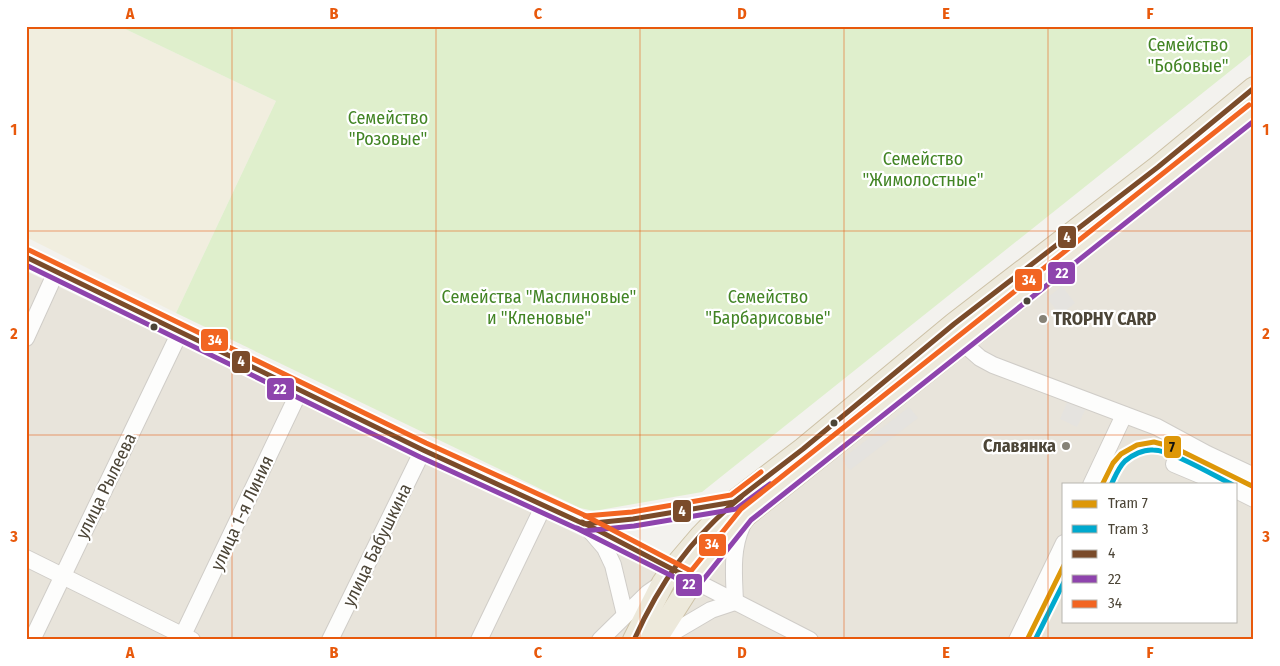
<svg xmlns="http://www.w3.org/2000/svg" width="1280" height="666" viewBox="0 0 1280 666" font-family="'Fira Sans Condensed',sans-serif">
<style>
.residential{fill:#e8e4db;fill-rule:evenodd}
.education{fill:#f1eedf}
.green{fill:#dfefcc}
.parking{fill:#e5e3df}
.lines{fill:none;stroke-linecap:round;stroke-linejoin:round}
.minor-casing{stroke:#d0cdc8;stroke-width:18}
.major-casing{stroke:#d7d0ba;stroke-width:21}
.highway-casing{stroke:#cdc2a7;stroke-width:24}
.minor{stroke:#fdfdfc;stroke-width:16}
.major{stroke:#f2efe6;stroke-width:20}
.highway{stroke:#ede9db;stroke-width:22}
.bus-1-casing{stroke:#fff;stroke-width:9}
.bus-2-casing{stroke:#fff;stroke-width:9}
.bus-3-casing{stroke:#fff;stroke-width:9}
.bus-1{stroke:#7a4b2a;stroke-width:5}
.bus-2{stroke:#8e44ad;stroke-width:5}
.bus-3{stroke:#f26522;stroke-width:5}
.tram-1-casing{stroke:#fff;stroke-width:9}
.tram-2-casing{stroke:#fff;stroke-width:9}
.tram-1{stroke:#dd9708;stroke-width:5}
.tram-2{stroke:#00a9ce;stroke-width:5}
.grid{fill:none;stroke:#e8590c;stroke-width:1;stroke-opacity:0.55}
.bus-dot{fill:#4c4537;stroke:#fff;stroke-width:2}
.poi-dot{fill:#868277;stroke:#fff;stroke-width:2}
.labels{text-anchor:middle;stroke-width:4.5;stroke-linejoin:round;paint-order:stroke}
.park-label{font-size:18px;fill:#428424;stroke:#fff}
.poi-label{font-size:18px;font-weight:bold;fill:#4c4537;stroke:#fff;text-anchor:start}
.street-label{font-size:18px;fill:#4c4537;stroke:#fff}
.line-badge{stroke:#fff;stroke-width:2}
.badge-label{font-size:14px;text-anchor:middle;font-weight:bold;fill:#fff}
.pale-badge-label{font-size:14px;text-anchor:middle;font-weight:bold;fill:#111}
.neatline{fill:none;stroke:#e8590c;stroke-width:2}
.grid-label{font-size:16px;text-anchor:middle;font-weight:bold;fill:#e8590c}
</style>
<rect width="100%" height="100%" fill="#f3f2ee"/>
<path class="residential" d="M 1254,116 L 1254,640 L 26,640 L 26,271 L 686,586 L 730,526 ZM 1064,485 L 1236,485 L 1236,622 L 1064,622 Z"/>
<polygon class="education" points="26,26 119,26 276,101 176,313 26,237"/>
<polygon class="green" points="119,26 1254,26 1254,52 702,492 594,511 580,508 176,313 276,101"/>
<g class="parking">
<polygon points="1062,286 1075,303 1060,315 1047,298"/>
<polygon points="1069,398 1087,406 1077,427 1060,419"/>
<polygon points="909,407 918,418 850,470 842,459"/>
</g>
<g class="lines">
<defs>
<g id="minor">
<polyline points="26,338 56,272"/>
<polyline points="963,343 980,358 993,365 1157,427 1207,454 1254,476"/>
<polyline points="1174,464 1224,485"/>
<polyline points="1091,485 1124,415"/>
<polyline points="1236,490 1254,499"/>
<polyline points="587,527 605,548 613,565 625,615"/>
<polyline points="26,558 192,640"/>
<polyline points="693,580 810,640"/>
<path d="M 735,602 C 734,576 731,550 742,526"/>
<polyline points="183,635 300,390"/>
<polyline points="32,640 180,332"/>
<polyline points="330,640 423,450"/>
<polyline points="479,640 544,505"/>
<polyline points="600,640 648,593 661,584"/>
<polyline points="660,640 711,610 735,602"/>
<polyline points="1017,640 1064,543"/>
</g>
<g id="major">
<polyline points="26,257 423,450 581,522 687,577"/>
<polyline points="584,524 633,519 734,502"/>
</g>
<g id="highway">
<polyline points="634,640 663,583 672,570 701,536 734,502 803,449 954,324 1158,167 1254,88"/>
<polyline points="655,640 693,580 746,515 1254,111"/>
</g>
</defs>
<use href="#minor" class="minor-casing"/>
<use href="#major" class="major-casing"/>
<use href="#highway" class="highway-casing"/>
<use href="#minor" class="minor"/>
<use href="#major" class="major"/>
<use href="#highway" class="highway"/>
<defs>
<g id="bus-1">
<polyline points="26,257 423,450 584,524 633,519 734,502 803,449 954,324 1158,167 1254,88"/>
<polyline points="582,522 693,580"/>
<path d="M 634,640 C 660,582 692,537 741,497"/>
</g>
<g id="bus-2">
<polyline points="26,265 420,457 578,529 694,587 699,585 751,520 1254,121"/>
<polyline points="577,528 584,531 634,526 736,509 770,484"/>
</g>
<g id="bus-3">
<polyline points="29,250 426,443 584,515 691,571 741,509 1249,105"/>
<polyline points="585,516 632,512 731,495 761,472"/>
</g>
</defs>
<use href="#bus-1" class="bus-1-casing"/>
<use href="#bus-2" class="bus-2-casing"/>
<use href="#bus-3" class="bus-3-casing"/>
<use href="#bus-1" class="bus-1"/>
<use href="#bus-2" class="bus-2"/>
<use href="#bus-3" class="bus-3"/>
<defs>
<g id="tram-1">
<polyline points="1102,485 1113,463 1121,454 1137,445 1154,442 1173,447 1254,487"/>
<polyline points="1027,640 1064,565"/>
</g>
<g id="tram-2">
<path d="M 1111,485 C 1115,477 1118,468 1125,461 C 1132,455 1144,449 1153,450 C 1171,450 1215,476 1233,485"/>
<polyline points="1035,640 1064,582"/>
</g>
</defs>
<use href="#tram-1" class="tram-1-casing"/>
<use href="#tram-2" class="tram-2-casing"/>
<use href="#tram-1" class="tram-1"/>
<use href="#tram-2" class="tram-2"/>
</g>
<path class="grid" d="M 232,26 L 232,640M 436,26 L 436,640M 640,26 L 640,640M 844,26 L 844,640M 1048,26 L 1048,640M 26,231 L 1254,231M 26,435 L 1254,435"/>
<g class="bus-dot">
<circle cx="1027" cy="301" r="4.5"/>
<circle cx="154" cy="327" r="4.5"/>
<circle cx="834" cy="423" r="4.5"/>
</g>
<g class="poi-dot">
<circle cx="1043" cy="319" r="5"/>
<circle cx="1066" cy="446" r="5"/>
</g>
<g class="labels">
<g class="park-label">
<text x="1188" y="51">Семейство<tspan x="1188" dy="21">"Бобовые"</tspan></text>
<text x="388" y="124">Семейство<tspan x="388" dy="21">"Розовые"</tspan></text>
<text x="923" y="165">Семейство<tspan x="923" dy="21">"Жимолостные"</tspan></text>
<text x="539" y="303">Семейства "Маслиновые"<tspan x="539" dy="21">и "Кленовые"</tspan></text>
<text x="768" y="303">Семейство<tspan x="768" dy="21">"Барбарисовые"</tspan></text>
</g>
<g class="poi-label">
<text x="1053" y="325">TROPHY CARP</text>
<text x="1056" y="452" text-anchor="end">Славянка</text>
</g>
<g class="street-label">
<text transform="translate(106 486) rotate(-64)" y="6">улица Рылеева</text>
<text transform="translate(242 513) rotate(-65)" y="6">улица 1-я Линия</text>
<text transform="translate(377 545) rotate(-64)" y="6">улица Бабушкина</text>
</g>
</g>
<g class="line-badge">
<rect x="1057" y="225" width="20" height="24" rx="5" fill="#7a4b2a"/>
<rect x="1047" y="261" width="29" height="24" rx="5" fill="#8e44ad"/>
<rect x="1014" y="268" width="29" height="24" rx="5" fill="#f26522"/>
<rect x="200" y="328" width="29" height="24" rx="5" fill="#f26522"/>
<rect x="231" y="350" width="20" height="24" rx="5" fill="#7a4b2a"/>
<rect x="266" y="377" width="29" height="24" rx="5" fill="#8e44ad"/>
<rect x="1163" y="435" width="19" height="24" rx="5" fill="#dd9708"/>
<rect x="672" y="499" width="20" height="24" rx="5" fill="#7a4b2a"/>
<rect x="698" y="533" width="29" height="24" rx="5" fill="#f26522"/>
<rect x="675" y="573" width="28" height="24" rx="5" fill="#8e44ad"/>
</g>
<g class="badge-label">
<text x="1067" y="242">4</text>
<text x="1062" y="278">22</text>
<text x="1029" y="285">34</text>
<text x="215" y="345">34</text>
<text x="241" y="366">4</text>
<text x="280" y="394">22</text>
<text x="682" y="516">4</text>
<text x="712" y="549">34</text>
<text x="689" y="589">22</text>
</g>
<g class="pale-badge-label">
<text x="1172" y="452">7</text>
</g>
<rect width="1280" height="666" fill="none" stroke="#ffffff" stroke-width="55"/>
<rect x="1062" y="483" width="175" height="140" fill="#ffffff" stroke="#b7b5af"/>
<rect x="1072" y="500" width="25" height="8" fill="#dd9708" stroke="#b7b5af"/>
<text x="1108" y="508" font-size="15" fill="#4c4537">Tram 7</text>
<rect x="1072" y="525" width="25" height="8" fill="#00a9ce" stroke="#b7b5af"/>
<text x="1108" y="534" font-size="15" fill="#4c4537">Tram 3</text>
<rect x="1072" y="550" width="25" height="8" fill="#7a4b2a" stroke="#b7b5af"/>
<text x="1108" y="558" font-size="15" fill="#4c4537">4</text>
<rect x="1072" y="575" width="25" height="8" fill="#8e44ad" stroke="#b7b5af"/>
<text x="1108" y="584" font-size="15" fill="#4c4537">22</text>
<rect x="1072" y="600" width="25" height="8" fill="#f26522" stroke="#b7b5af"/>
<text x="1108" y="608" font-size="15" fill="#4c4537">34</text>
<rect x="28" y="28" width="1224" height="610" class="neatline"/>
<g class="grid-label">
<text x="130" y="19">A</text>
<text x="334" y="19">B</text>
<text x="538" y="19">C</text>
<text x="742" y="19">D</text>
<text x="946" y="19">E</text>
<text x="1150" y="19">F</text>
<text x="14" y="135">1</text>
<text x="1266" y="135">1</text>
<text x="14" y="339">2</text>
<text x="1266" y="339">2</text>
<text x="14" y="542">3</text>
<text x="1266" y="542">3</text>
<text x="130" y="658">A</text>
<text x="334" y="658">B</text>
<text x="538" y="658">C</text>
<text x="742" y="658">D</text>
<text x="946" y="658">E</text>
<text x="1150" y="658">F</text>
</g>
</svg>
